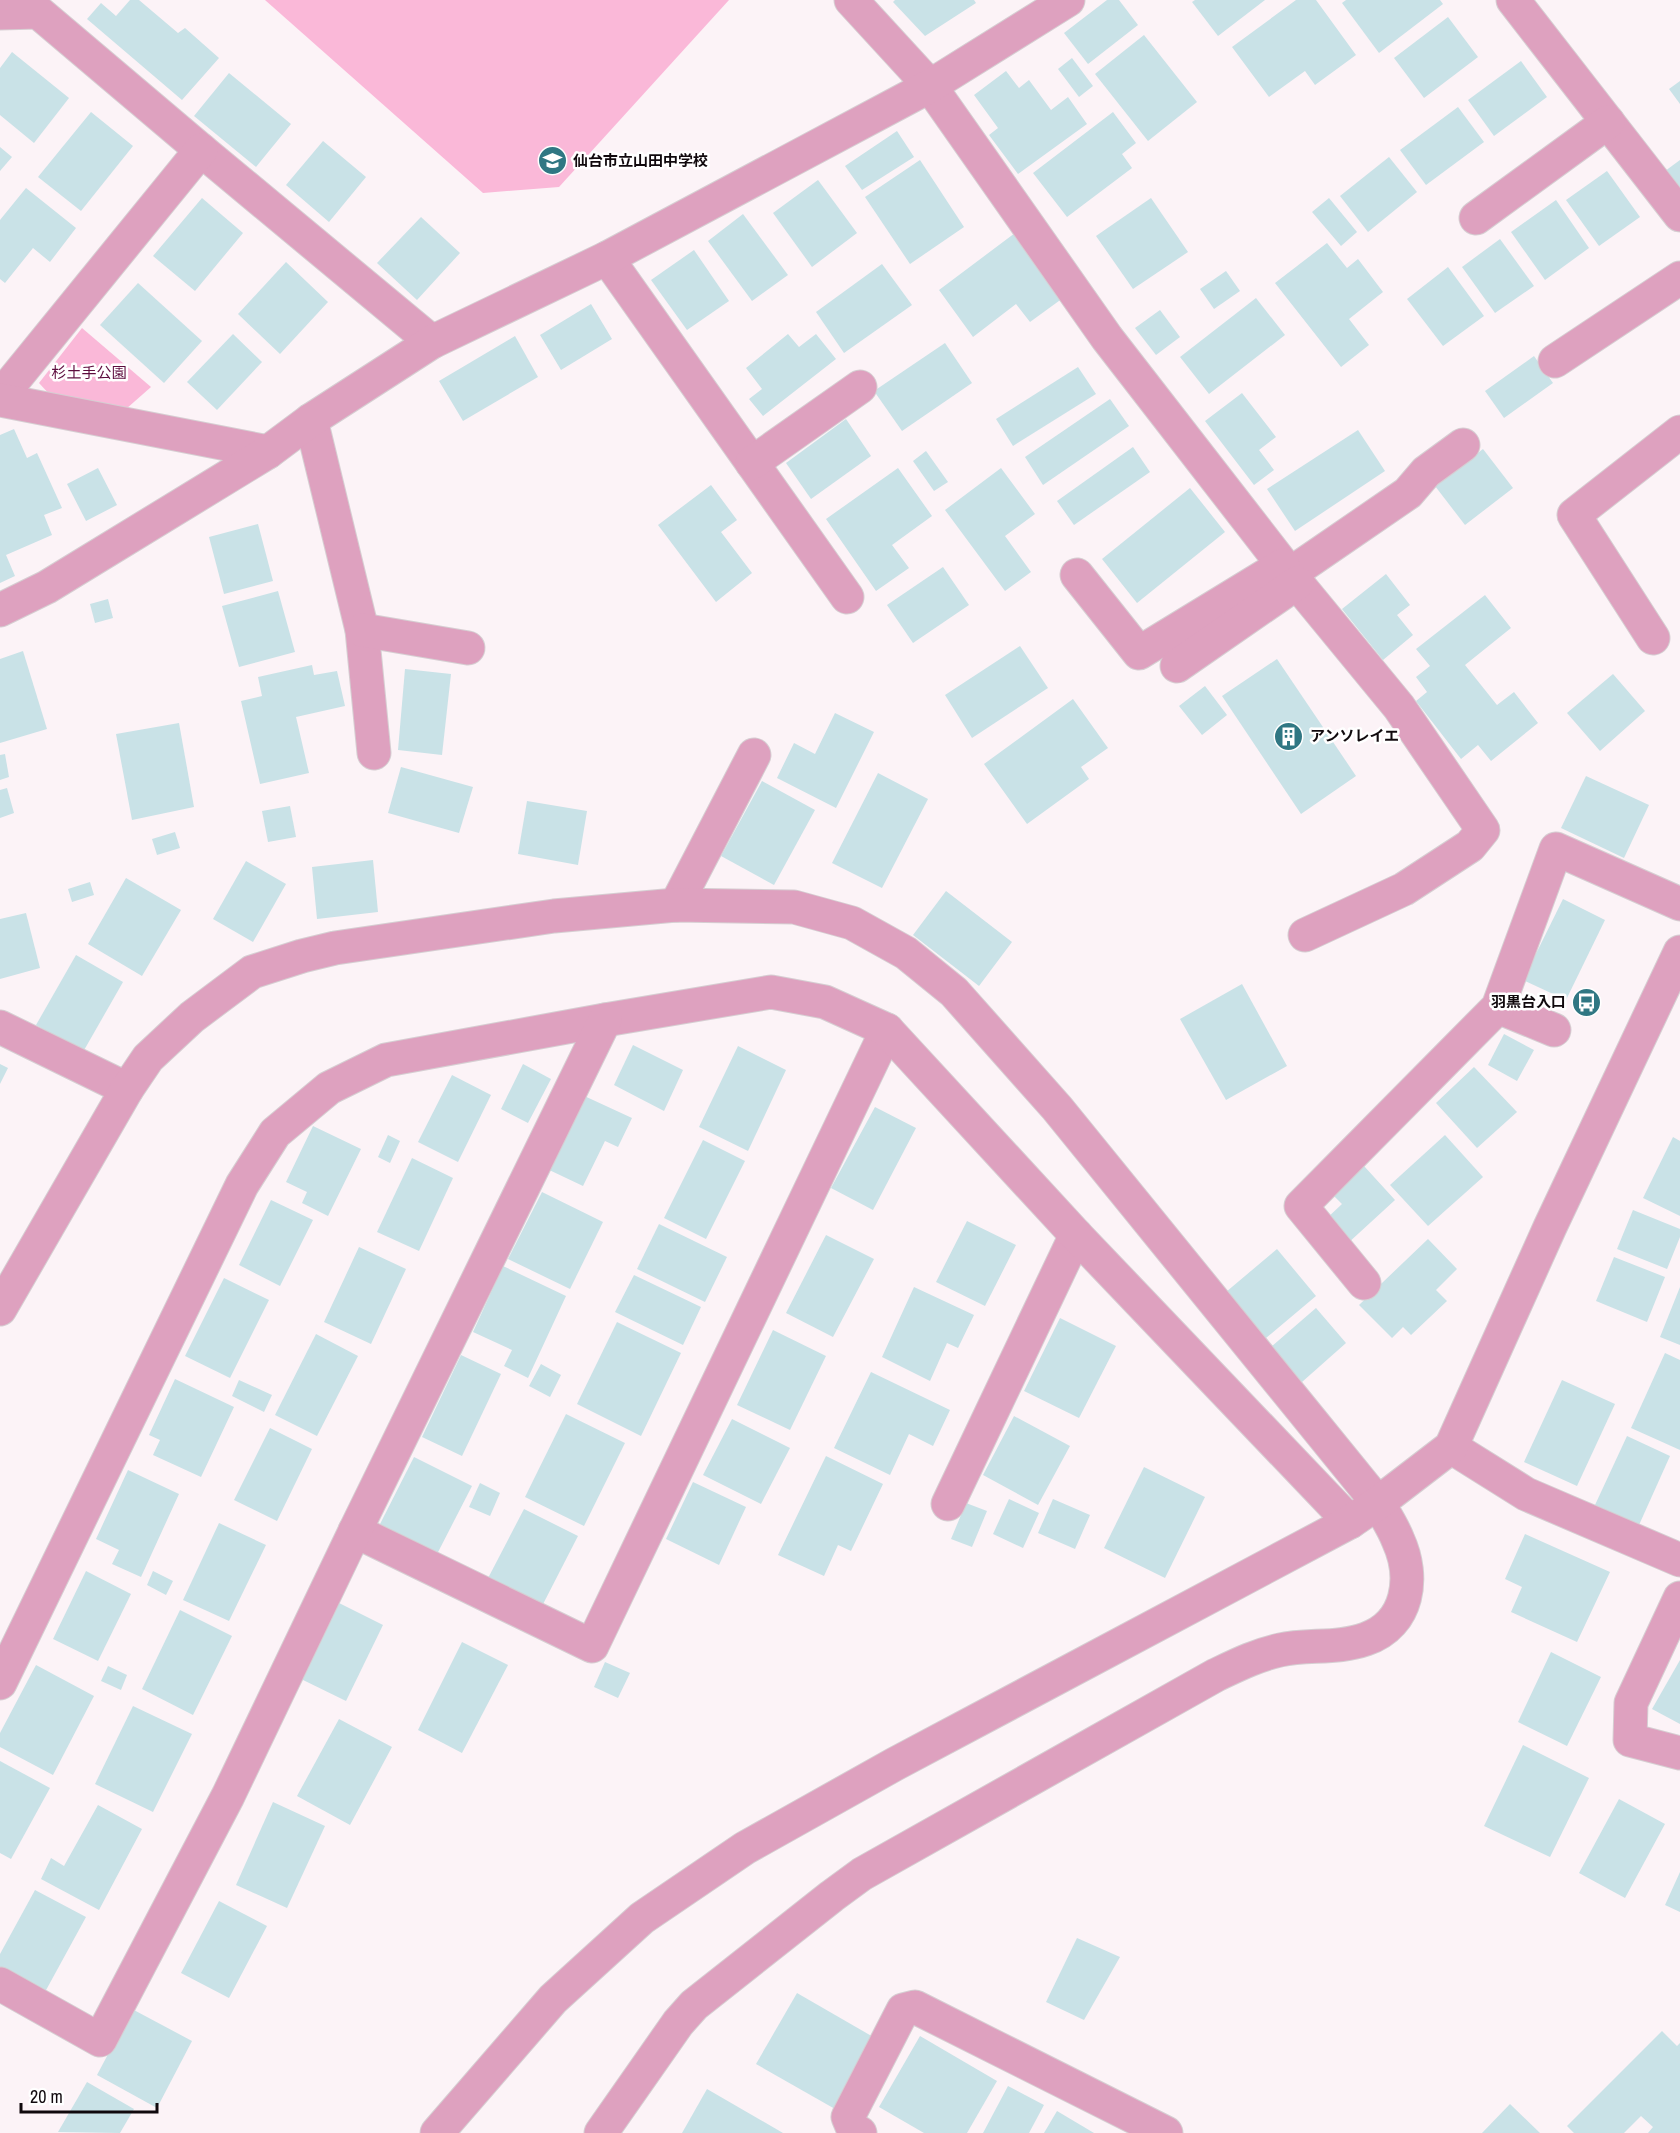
<svg xmlns="http://www.w3.org/2000/svg" width="1680" height="2133" viewBox="0 0 1680 2133" font-family="'Archivo Narrow','Noto Sans JP',sans-serif">
<style>
.green{fill:#fab8d8}
.building{fill:#c9e2e7}
.lines{fill:none;stroke-linecap:round;stroke-linejoin:round}
.minor-casing{stroke:#d6ced2;stroke-width:35}
.minor{stroke:#dea1bf;stroke-width:33}
.labels{text-anchor:middle;stroke-width:5;stroke-linejoin:round;paint-order:stroke}
.poi-label{font-size:15px;font-weight:bold;fill:#10090d;stroke:#fff;text-anchor:start}
.park-label{font-size:15px;fill:#5d0c3e;stroke:#fff}
</style>
<rect width="100%" height="100%" fill="#fcf3f7"/>
<g class="green">
<polygon points="265,0 729,0 559,187 483,193"/>
<polygon points="82,328 151,387 126,409 52,397 39,383"/>
</g>
<g class="building">
<polygon points="130,0 139,0 178,33 185,28 219,58 182,100 87,19 101,3 116,16"/>
<polygon points="895,0 974,0 976,3 925,36 893,2"/>
<polygon points="1107,0 1119,0 1138,25 1088,64 1064,33"/>
<polygon points="1195,0 1265,0 1218,36 1192,2"/>
<polygon points="1296,0 1316,0 1356,55 1315,85 1305,71 1269,97 1232,47"/>
<polygon points="1346,0 1440,0 1443,4 1379,53 1342,3"/>
<polygon points="1448,17 1478,57 1424,98 1394,58"/>
<polygon points="1144,35 1197,102 1148,141 1095,74"/>
<polygon points="12,52 69,98 34,143 0,115 0,68"/>
<polygon points="1072,58 1093,86 1079,97 1058,69"/>
<polygon points="1521,61 1547,97 1494,136 1468,100"/>
<polygon points="1006,71 1019,88 1029,80 1051,110 1068,97 1087,124 1018,174 989,135 998,128 974,95"/>
<polygon points="229,73 291,124 256,167 194,116"/>
<polygon points="1680,81 1680,104 1669,89"/>
<polygon points="1458,107 1484,142 1426,185 1400,150"/>
<polygon points="91,112 133,146 81,211 38,177"/>
<polygon points="1113,112 1136,143 1122,154 1132,168 1067,217 1033,173"/>
<polygon points="897,131 914,157 862,190 845,166"/>
<polygon points="323,141 366,177 329,222 286,185"/>
<polygon points="0,147 12,157 0,171"/>
<polygon points="1389,157 1417,192 1368,232 1340,196"/>
<polygon points="920,160 964,227 910,264 865,197"/>
<polygon points="1680,160 1680,198 1661,174"/>
<polygon points="1607,171 1640,217 1599,246 1566,200"/>
<polygon points="818,180 857,233 812,267 773,213"/>
<polygon points="26,188 76,228 50,262 33,248 5,283 0,279 0,220"/>
<polygon points="202,198 243,233 195,291 153,256"/>
<polygon points="1151,198 1188,252 1133,289 1096,236"/>
<polygon points="1329,198 1357,232 1341,246 1312,212"/>
<polygon points="1556,200 1589,248 1545,280 1511,232"/>
<polygon points="743,214 788,275 752,301 708,241"/>
<polygon points="421,217 460,253 417,300 377,263"/>
<polygon points="1015,233 1063,298 1030,322 1016,304 973,337 939,290"/>
<polygon points="1500,239 1534,286 1495,313 1462,267"/>
<polygon points="1327,243 1347,268 1358,259 1383,292 1349,319 1369,345 1341,367 1275,283"/>
<polygon points="694,250 729,301 687,330 651,280"/>
<polygon points="286,262 328,302 280,354 238,314"/>
<polygon points="882,264 912,305 844,353 816,312"/>
<polygon points="1448,267 1484,316 1443,346 1407,299"/>
<polygon points="1226,271 1240,291 1214,309 1200,289"/>
<polygon points="138,283 202,341 164,383 100,325"/>
<polygon points="1256,298 1285,335 1209,394 1180,357"/>
<polygon points="591,304 612,339 561,370 540,335"/>
<polygon points="1160,310 1180,337 1156,355 1135,328"/>
<polygon points="233,334 262,362 217,410 187,382"/>
<polygon points="788,334 799,347 816,334 836,359 763,416 749,399 762,389 746,368"/>
<polygon points="515,336 538,377 463,421 439,381"/>
<polygon points="945,343 972,383 902,431 874,391"/>
<polygon points="1534,356 1553,383 1504,418 1485,391"/>
<polygon points="1078,367 1096,394 1013,446 996,419"/>
<polygon points="1242,393 1276,437 1259,450 1274,470 1254,485 1205,421"/>
<polygon points="1110,399 1129,426 1043,485 1025,457"/>
<polygon points="846,419 871,456 811,499 786,463"/>
<polygon points="14,429 27,458 37,453 62,508 44,515 52,535 6,555 15,576 0,583 0,435"/>
<polygon points="1358,430 1385,471 1295,531 1267,489"/>
<polygon points="1133,447 1150,472 1074,525 1057,501"/>
<polygon points="1483,449 1513,488 1465,525 1435,486"/>
<polygon points="926,451 948,482 934,491 913,461"/>
<polygon points="98,468 117,505 86,521 67,484"/>
<polygon points="898,468 932,516 892,545 909,568 876,591 826,519"/>
<polygon points="1001,468 1035,514 1005,536 1031,572 1005,591 945,510"/>
<polygon points="711,485 737,520 721,532 752,573 716,602 658,525"/>
<polygon points="1190,488 1225,532 1137,603 1102,559"/>
<polygon points="258,524 273,581 224,594 209,537"/>
<polygon points="943,567 969,605 913,643 887,605"/>
<polygon points="1386,574 1410,605 1397,615 1413,635 1383,660 1342,609"/>
<polygon points="278,591 295,652 239,667 222,606"/>
<polygon points="1485,595 1511,628 1465,665 1497,705 1514,692 1538,723 1491,761 1478,745 1461,759 1416,701 1427,692 1416,677 1430,666 1416,649"/>
<polygon points="108,599 113,618 95,623 90,604"/>
<polygon points="1020,646 1048,688 972,738 945,695"/>
<polygon points="23,651 47,729 0,743 0,659"/>
<polygon points="1277,659 1356,776 1301,814 1222,696"/>
<polygon points="312,665 314,675 337,671 345,706 296,717 309,773 260,784 241,701 262,696 258,677"/>
<polygon points="405,669 451,674 442,755 398,750"/>
<polygon points="1613,674 1645,711 1600,751 1567,713"/>
<polygon points="1205,686 1227,715 1202,735 1179,706"/>
<polygon points="1073,699 1108,748 1081,767 1089,779 1027,824 984,764"/>
<polygon points="835,713 874,732 836,808 777,778 794,743 815,754"/>
<polygon points="179,723 194,807 132,820 116,734"/>
<polygon points="5,754 9,777 0,780 0,755"/>
<polygon points="401,767 473,787 459,833 388,813"/>
<polygon points="878,773 928,799 882,888 832,863"/>
<polygon points="1586,776 1649,805 1624,858 1561,828"/>
<polygon points="762,781 815,810 774,885 721,856"/>
<polygon points="7,788 14,813 0,818 0,790"/>
<polygon points="527,801 587,811 578,865 518,854"/>
<polygon points="290,806 296,837 268,842 262,811"/>
<polygon points="175,832 180,848 157,855 152,839"/>
<polygon points="373,860 378,912 317,919 312,867"/>
<polygon points="246,861 286,884 253,942 213,919"/>
<polygon points="126,878 181,910 142,976 88,944"/>
<polygon points="90,882 94,895 72,902 68,889"/>
<polygon points="946,891 1012,942 979,986 913,935"/>
<polygon points="1563,899 1605,920 1566,1000 1523,980"/>
<polygon points="26,913 40,968 0,979 0,919"/>
<polygon points="76,955 123,982 83,1052 36,1025"/>
<polygon points="1242,984 1287,1066 1226,1100 1180,1019"/>
<polygon points="1504,1034 1534,1050 1517,1081 1488,1065"/>
<polygon points="633,1045 683,1070 664,1111 614,1085"/>
<polygon points="738,1046 786,1070 748,1151 699,1127"/>
<polygon points="0,1064 8,1068 0,1084"/>
<polygon points="523,1064 551,1079 528,1123 501,1109"/>
<polygon points="1474,1067 1517,1112 1477,1148 1436,1103"/>
<polygon points="452,1075 491,1095 458,1162 418,1142"/>
<polygon points="580,1094 632,1118 618,1147 605,1141 583,1186 545,1168"/>
<polygon points="875,1107 916,1128 873,1210 831,1188"/>
<polygon points="313,1126 361,1149 328,1216 302,1203 307,1192 286,1182"/>
<polygon points="388,1135 400,1141 390,1163 378,1157"/>
<polygon points="1445,1135 1483,1177 1428,1226 1390,1185"/>
<polygon points="1673,1137 1680,1141 1680,1216 1643,1198"/>
<polygon points="703,1140 745,1161 706,1239 664,1218"/>
<polygon points="412,1158 453,1178 419,1251 377,1232"/>
<polygon points="1364,1166 1395,1200 1347,1244 1325,1220 1342,1204 1333,1195"/>
<polygon points="542,1192 603,1222 570,1289 508,1259"/>
<polygon points="271,1200 313,1220 280,1286 239,1265"/>
<polygon points="1633,1210 1680,1229 1680,1237 1667,1269 1617,1249"/>
<polygon points="967,1221 1016,1245 985,1306 936,1282"/>
<polygon points="659,1224 727,1257 705,1302 637,1269"/>
<polygon points="826,1235 874,1259 833,1337 786,1313"/>
<polygon points="1428,1239 1457,1269 1436,1290 1447,1301 1411,1335 1403,1327 1392,1338 1359,1305"/>
<polygon points="359,1247 406,1269 371,1344 324,1322"/>
<polygon points="1277,1249 1316,1296 1266,1338 1226,1292"/>
<polygon points="1614,1257 1665,1277 1647,1322 1596,1301"/>
<polygon points="503,1266 566,1296 528,1378 504,1366 512,1350 473,1332"/>
<polygon points="634,1275 701,1307 683,1345 615,1312"/>
<polygon points="224,1278 269,1300 230,1378 185,1356"/>
<polygon points="914,1287 974,1315 958,1348 947,1343 930,1381 882,1357"/>
<polygon points="1680,1287 1680,1345 1660,1337"/>
<polygon points="1316,1308 1346,1343 1302,1382 1271,1347"/>
<polygon points="1060,1318 1116,1346 1079,1418 1024,1391"/>
<polygon points="617,1322 681,1353 641,1436 577,1404"/>
<polygon points="773,1330 826,1356 790,1430 737,1405"/>
<polygon points="316,1334 358,1356 317,1436 275,1415"/>
<polygon points="1665,1353 1680,1360 1680,1450 1631,1428"/>
<polygon points="461,1355 501,1374 462,1456 422,1437"/>
<polygon points="541,1364 561,1375 550,1397 529,1386"/>
<polygon points="871,1372 950,1410 933,1446 909,1434 890,1475 834,1448"/>
<polygon points="175,1379 234,1407 201,1477 153,1455 160,1440 149,1435"/>
<polygon points="239,1380 272,1395 264,1412 232,1396"/>
<polygon points="1562,1380 1615,1404 1577,1486 1524,1462"/>
<polygon points="566,1414 625,1443 584,1526 525,1497"/>
<polygon points="1014,1416 1070,1446 1038,1505 983,1475"/>
<polygon points="732,1419 790,1448 761,1504 703,1475"/>
<polygon points="270,1428 312,1449 277,1521 234,1500"/>
<polygon points="1627,1436 1670,1456 1639,1525 1595,1505"/>
<polygon points="826,1456 883,1484 851,1551 838,1545 824,1576 778,1555"/>
<polygon points="414,1457 472,1486 435,1558 377,1530"/>
<polygon points="1144,1467 1205,1497 1165,1578 1104,1548"/>
<polygon points="128,1470 179,1494 141,1577 112,1564 119,1550 96,1539"/>
<polygon points="693,1482 746,1507 719,1565 666,1539"/>
<polygon points="480,1483 500,1493 490,1516 469,1507"/>
<polygon points="1009,1499 1039,1513 1023,1548 993,1534"/>
<polygon points="1053,1499 1090,1515 1075,1549 1038,1533"/>
<polygon points="966,1503 987,1511 972,1547 951,1539"/>
<polygon points="524,1509 578,1536 540,1610 486,1582"/>
<polygon points="219,1523 266,1545 229,1621 183,1600"/>
<polygon points="1525,1534 1610,1572 1577,1642 1511,1612 1522,1587 1505,1579"/>
<polygon points="86,1571 131,1594 98,1661 53,1639"/>
<polygon points="153,1571 173,1581 166,1595 147,1585"/>
<polygon points="339,1603 383,1625 346,1701 301,1679"/>
<polygon points="180,1610 232,1636 193,1715 142,1689"/>
<polygon points="462,1642 508,1665 462,1753 418,1730"/>
<polygon points="1551,1652 1601,1677 1567,1746 1518,1722"/>
<polygon points="1680,1660 1680,1724 1652,1709"/>
<polygon points="605,1662 630,1673 618,1698 594,1687"/>
<polygon points="36,1665 94,1696 53,1775 0,1747 0,1733"/>
<polygon points="108,1666 127,1675 121,1690 101,1681"/>
<polygon points="133,1706 192,1734 153,1812 95,1784"/>
<polygon points="339,1719 392,1747 350,1825 297,1796"/>
<polygon points="1523,1745 1589,1778 1550,1857 1484,1826"/>
<polygon points="0,1761 50,1788 11,1859 0,1853"/>
<polygon points="1619,1799 1665,1824 1625,1898 1579,1873"/>
<polygon points="273,1802 325,1826 287,1908 236,1885"/>
<polygon points="98,1805 142,1829 99,1910 41,1879 51,1858 64,1866"/>
<polygon points="1680,1872 1680,1912 1665,1905"/>
<polygon points="35,1890 86,1917 45,1992 0,1968 0,1954"/>
<polygon points="219,1901 267,1926 229,1998 181,1973"/>
<polygon points="1077,1938 1120,1957 1084,2020 1046,2002"/>
<polygon points="797,1993 875,2038 835,2109 756,2064"/>
<polygon points="132,2009 192,2041 157,2108 97,2075"/>
<polygon points="1662,2031 1677,2046 1680,2043 1680,2133 1648,2133 1653,2127 1641,2116 1624,2133 1574,2133 1567,2126"/>
<polygon points="920,2036 997,2081 967,2133 924,2133 879,2107"/>
<polygon points="87,2082 134,2109 120,2133 58,2132"/>
<polygon points="1008,2086 1044,2105 1029,2133 983,2133"/>
<polygon points="707,2089 783,2133 682,2133"/>
<polygon points="1510,2104 1540,2133 1482,2133"/>
<polygon points="1057,2111 1094,2133 1044,2133"/>
</g>
<g class="lines">
<defs>
<g id="minor">
<polyline points="851,0 930,86 1107,338 1297,583 1399,707 1483,830 1470,846 1404,889 1305,935"/>
<polyline points="1513,0 1680,215"/>
<polyline points="0,13 38,12 201,150 432,342"/>
<polyline points="1476,218 1608,122"/>
<polyline points="607,258 847,597"/>
<polyline points="1555,361 1680,278"/>
<polyline points="0,397 201,150"/>
<polyline points="0,400 268,452"/>
<polyline points="311,420 362,630 374,753"/>
<polyline points="752,463 860,387"/>
<polyline points="1290,574 1408,493 1426,472 1463,445"/>
<polyline points="1077,575 1139,653 1283,565"/>
<polyline points="0,610 47,587 268,452 311,420 432,342 607,258 930,86 1068,0"/>
<polyline points="362,630 468,648"/>
<polyline points="1653,638 1574,515 1680,432"/>
<polyline points="1177,666 1297,583"/>
<polyline points="676,905 754,755"/>
<polyline points="1498,1007 1554,1030"/>
<polyline points="0,1027 127,1089"/>
<polyline points="1364,1283 1301,1206 1498,1007 1556,849 1680,904"/>
<path d="M 0,1309 L 127,1089 L 148,1058 L 192,1017 L 252,972 L 302,956 L 335,948 L 554,916 L 676,905 L 794,907 L 852,923 L 906,953 L 954,992 L 1057,1108 L 1378,1503 C 1385,1515 1393,1527 1398,1540 C 1415,1577 1409,1624 1366,1639 C 1338,1649 1308,1644 1280,1650 C 1257,1655 1237,1665 1216,1675 L 862,1874 L 832,1896 L 694,2005 L 678,2023 L 601,2133"/>
<polyline points="1451,1447 1526,1494 1680,1560"/>
<polyline points="948,1504 1076,1235"/>
<polyline points="355,1531 592,1646 887,1030"/>
<polyline points="1680,1598 1631,1703 1630,1740 1680,1753"/>
<polyline points="0,1683 242,1185 275,1133 329,1088 386,1060 605,1020 771,992 825,1002 887,1030 1076,1235 1350,1522"/>
<polyline points="0,1984 100,2040 228,1796 355,1531 605,1020"/>
<polyline points="437,2133 553,1999 642,1918 745,1848 895,1764 1350,1522 1378,1503 1451,1447 1550,1227 1680,952"/>
<polyline points="860,2133 853,2129 848,2117 903,2010 915,2007 1166,2133"/>
</g>
</defs>
<use href="#minor" class="minor-casing"/>
<use href="#minor" class="minor"/>
</g>
<defs>
<symbol id="school-disc" viewBox="-11 -11 22 22"><circle r="9.5" fill="#307783" stroke="#fff"/><path d="M0-5L7-2L0 1L-7-2ZM-4 1L0 2.5L4 1V4Q0 6-4 4Z" fill="#fff"/></symbol>
<symbol id="building-disc" viewBox="-11 -11 22 22"><circle r="9.5" fill="#307783" stroke="#fff"/><path d="M-4-6H4V6H1V3H-1V6H-4ZM-2.5-4.3h1.7v1.8h-1.7ZM.8-4.3h1.7v1.8H.8ZM-2.5-1h1.7V.8h-1.7ZM.8-1h1.7V.8H.8Z" fill="#fff"/></symbol>
<symbol id="bus-disc" viewBox="-11 -11 22 22"><circle r="9.5" fill="#307783" stroke="#fff"/><path d="M-5-6H5V4H4V6H2V4H-2V6H-4V4H-5ZM-3.5-4V0h7V-4ZM-3.5 1.2v1.5H-2V1.2ZM2 1.2v1.5H3.5V1.2Z" fill="#fff"/></symbol>
</defs>
<g fill-rule="evenodd">
<use href="#school-disc" x="536" y="144" width="33" height="33"/>
<use href="#building-disc" x="1272" y="720" width="33" height="33"/>
<use href="#bus-disc" x="1570" y="986" width="33" height="33"/>
</g>
<g class="labels">
<g class="poi-label">
<text x="573" y="166">仙台市立山田中学校</text>
<text x="1310" y="741">アンソレイエ</text>
<text x="1566" y="1007" text-anchor="end">羽黒台入口</text>
</g>
<g class="park-label">
<text x="89" y="378">杉土手公園</text>
</g>
</g>
<path d="M21 2103v9h136v-9" fill="none" stroke="#10090d" stroke-width="3"/>
<text x="30" y="2103" font-size="18" fill="#10090d" stroke="#ffffff" stroke-width="4.5" paint-order="stroke">20 m</text>
</svg>
